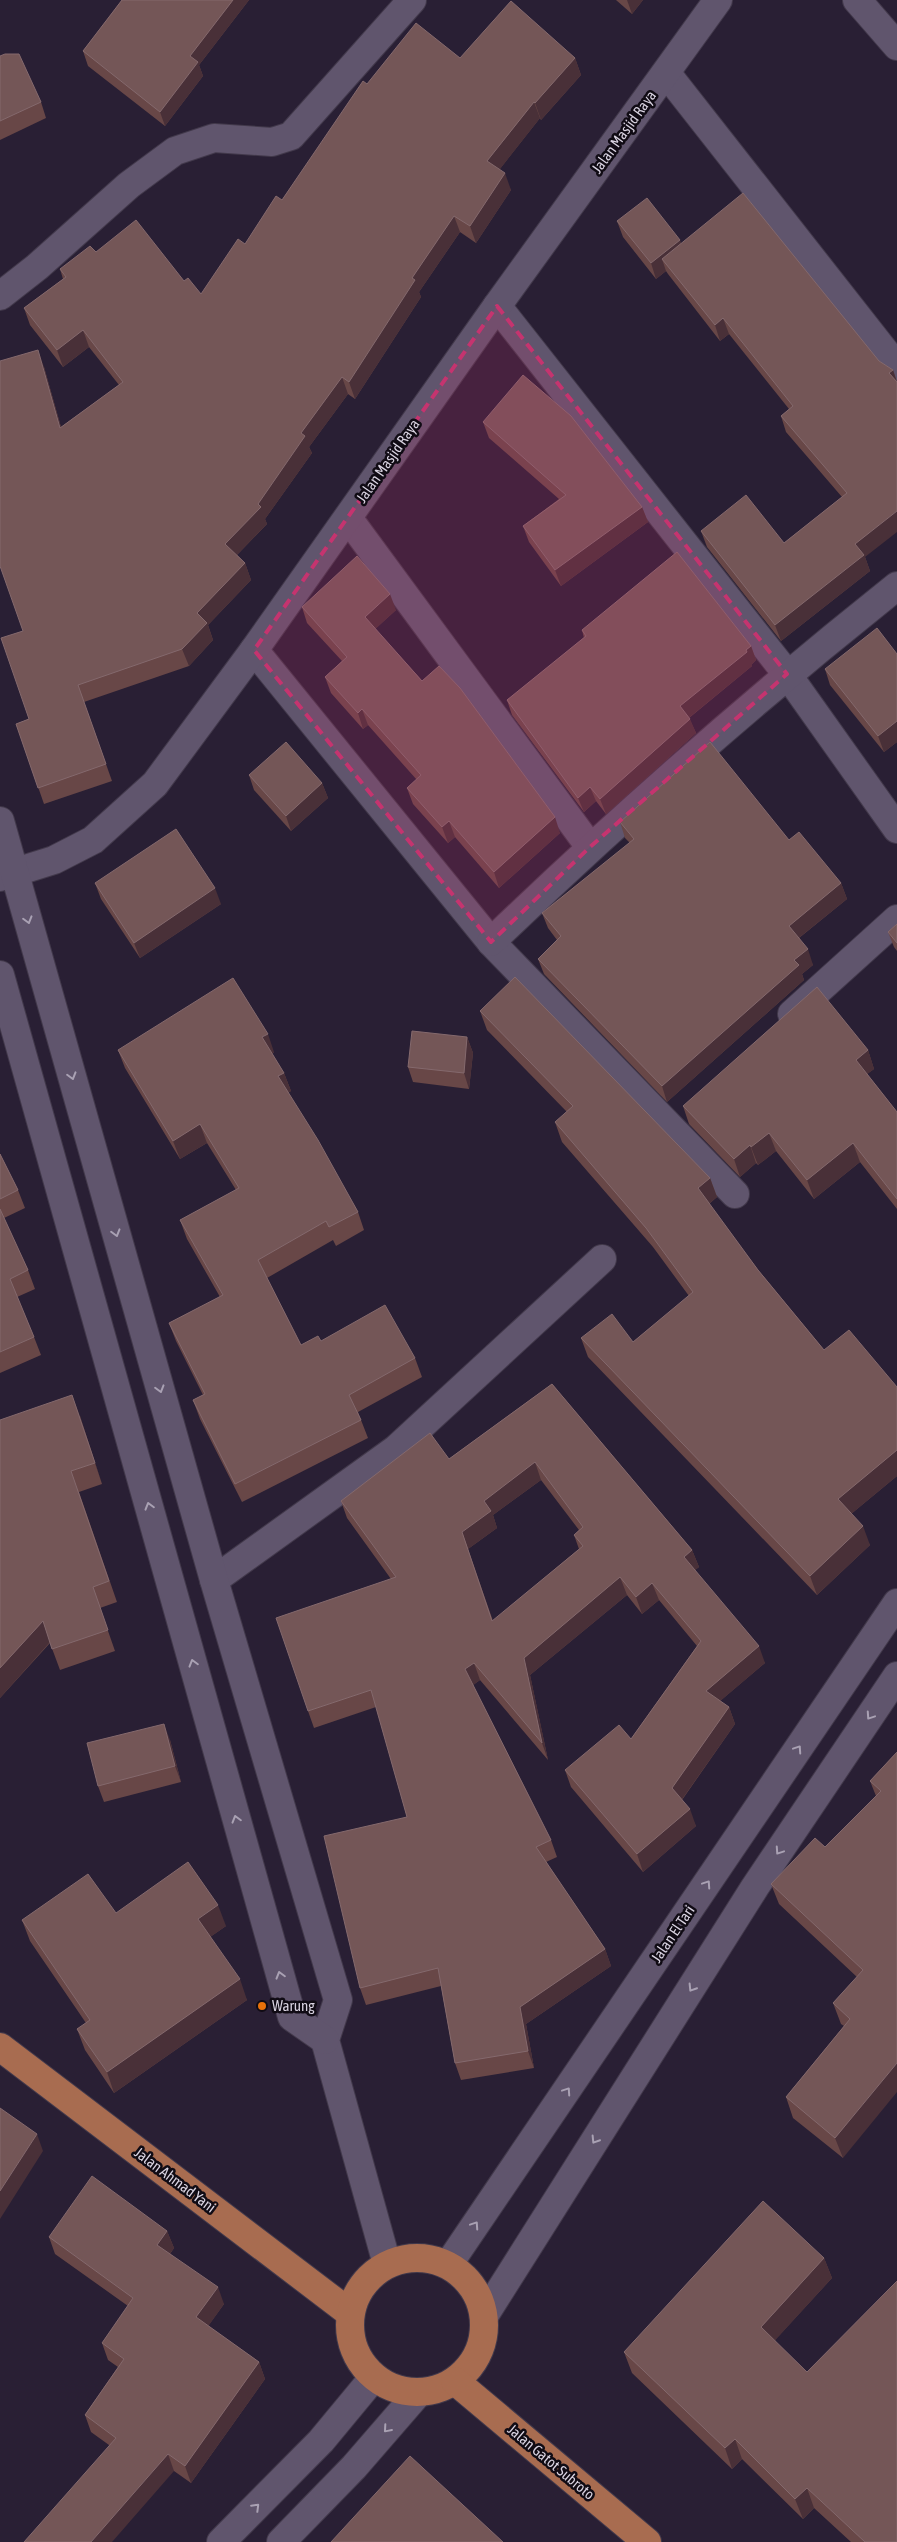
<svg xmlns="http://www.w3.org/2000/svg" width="897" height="2542" viewBox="0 0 897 2542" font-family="'Asap Condensed',sans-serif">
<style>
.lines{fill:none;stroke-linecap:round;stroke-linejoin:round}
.minor-casing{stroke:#42394b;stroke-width:30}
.tertiary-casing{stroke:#42394b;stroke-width:30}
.trunk-casing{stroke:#42394b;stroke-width:30}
.minor{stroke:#60556d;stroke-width:28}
.tertiary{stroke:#60556d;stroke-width:28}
.trunk{stroke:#a86c50;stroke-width:28}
.wall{fill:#684747;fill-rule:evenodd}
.shaded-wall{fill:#493038}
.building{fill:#745657;stroke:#84696d;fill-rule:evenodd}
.oneway{stroke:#a9a1b3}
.marked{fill:#c5346f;fill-opacity:0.2;stroke:#c5346f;stroke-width:4;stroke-dasharray:10 6;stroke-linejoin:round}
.food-dot{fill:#e8710a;stroke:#100b14;stroke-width:2}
.labels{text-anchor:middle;stroke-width:5;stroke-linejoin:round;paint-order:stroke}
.street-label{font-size:15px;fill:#d9d3e1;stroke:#100b14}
.poi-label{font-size:15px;fill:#d9d3e1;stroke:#100b14;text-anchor:start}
</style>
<rect width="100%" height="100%" fill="#291f34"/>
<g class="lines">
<defs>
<g id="minor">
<polyline points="857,0 897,46"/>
<polyline points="667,74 897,367"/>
<polyline points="0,296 37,267 129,185 175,151 214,138 272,142 291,136 412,0"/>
<polyline points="497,306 787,674 897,829"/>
<polyline points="348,518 590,847"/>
<polyline points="254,650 491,942 735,1194"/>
<polyline points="0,877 54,860 93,840 155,784 254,650 497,306 718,0"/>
<path d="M 491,942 C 622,816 755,699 897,586"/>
<polyline points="792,1014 897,919"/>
<polyline points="214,1580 396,1449 602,1259"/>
</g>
<g id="tertiary">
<polyline points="0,821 214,1580 338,2000 325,2040 387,2264"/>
<polyline points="0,975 292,2017 325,2040"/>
<polyline points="448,2265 897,1603"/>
<polyline points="484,2316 755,1887 897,1676"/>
<polyline points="221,2542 321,2441 374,2377"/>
<polyline points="281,2542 354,2467 419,2392"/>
</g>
<g id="trunk">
<polyline points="0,2047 350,2313"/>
<circle cx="417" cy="2325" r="67"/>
<polyline points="455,2381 647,2542"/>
</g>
</defs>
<use href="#minor" class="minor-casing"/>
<use href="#tertiary" class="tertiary-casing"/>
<use href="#trunk" class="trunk-casing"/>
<use href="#minor" class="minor"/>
<use href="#tertiary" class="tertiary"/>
<use href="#trunk" class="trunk"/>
</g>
<g class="wall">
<polygon points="122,0 249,0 199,65 203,76 165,126 88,66 83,51"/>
<polygon points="616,0 643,0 632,14"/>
<polygon points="0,56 41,102 46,118 0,140"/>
<polygon points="460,58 575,58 581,75 541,120 540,118 499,170 511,190 476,243 460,232 419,292 421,297 355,399 348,394 309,447 312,453 265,519 267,524 237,555 245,563 251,580 208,625 213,640 189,666 84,702 112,781 44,804 16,724 29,719 23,631 44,367 61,427 119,385 89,347 63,367 30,325 24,308 63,279 60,269 96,252 184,281 201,294 245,244 282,200 367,84"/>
<polygon points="617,221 681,243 879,361 893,370 897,382 865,557 870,571 781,641 707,547 701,531 784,543 842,497 786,432 781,416 789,409 729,334 720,341 668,274 666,271 656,279 623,237"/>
<polygon points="483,422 642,507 648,522 561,586 529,542 523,526 559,499 489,438"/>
<polygon points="302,607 396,610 375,629 560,833 499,888 455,837 448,843 413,804 407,788 417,780 368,725 363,729 331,693 325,677 342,661 307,623"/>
<polygon points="582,630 751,646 756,660 752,664 752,666 689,718 696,733 606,814 596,801 584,812 512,715 507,700 584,638"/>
<polygon points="897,654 897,742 884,752 830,685 825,669"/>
<polygon points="249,775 322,783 328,798 291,831 254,790"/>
<polygon points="620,822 789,840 841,883 847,899 799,938 813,965 802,974 804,980 667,1102 544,974 538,959 557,940 548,928 542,913 630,843 625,838"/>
<polygon points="95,883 221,904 140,958 101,899"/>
<polygon points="897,924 897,951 894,947 888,932"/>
<polygon points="480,1011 710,1178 717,1197 709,1204 758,1270 824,1350 897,1387 897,1476 851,1514 870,1545 817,1595 588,1357 581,1338 633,1342 689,1296 653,1247 562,1142 555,1122 567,1112 487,1030"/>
<polygon points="467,1037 473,1053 469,1089 413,1082 408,1067"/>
<polygon points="118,1050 274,1052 272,1054 284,1073 291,1091 288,1093 358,1212 364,1230 336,1246 333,1240 267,1278 301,1345 321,1341 415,1358 422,1377 358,1412 361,1420 368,1438 242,1502 200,1419 193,1400 203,1395 176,1341 169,1323 220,1297 187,1239 180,1220 236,1190 207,1143 180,1159 125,1068"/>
<polygon points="868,1050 874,1069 867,1074 897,1112 897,1209 860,1162 814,1199 776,1151 758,1165 756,1163 740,1177 689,1124 683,1106"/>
<polygon points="0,1154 18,1190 25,1208 4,1218 28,1270 35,1289 17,1297 34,1337 41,1355 0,1373"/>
<path d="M 552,1384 L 692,1550 L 699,1567 L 695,1570 L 765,1663 L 720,1701 L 729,1707 L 735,1724 L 682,1800 L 696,1826 L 643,1872 L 571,1787 L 565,1770 L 631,1739 L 697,1646 L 659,1600 L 642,1614 L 627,1595 L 530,1675 L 548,1760 L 480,1680 L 473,1685 L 551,1840 L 557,1857 L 546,1862 L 605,1949 L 611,1966 L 526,2024 L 534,2068 L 461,2080 L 455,2063 L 441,1986 L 366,2005 L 360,1988 L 407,1817 L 376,1707 L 314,1728 L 308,1711 L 391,1579 L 347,1518 L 341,1501 L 449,1459 ZM 541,1480 L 579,1530 L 574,1535 L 579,1549 L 493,1621 L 468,1549 L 497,1528 L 493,1515 Z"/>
<polygon points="80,1416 102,1484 79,1492 117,1602 100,1608 115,1651 60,1670 50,1643 0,1698 0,1420"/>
<polygon points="170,1740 181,1782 104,1802 98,1786"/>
<polygon points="897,1752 843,2158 793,2118 786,2097 844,2026 841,2024 833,2003 857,1977 779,1904 771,1884 825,1847 876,1796 870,1781"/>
<polygon points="116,1913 226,1926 210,1937 247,2000 114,2093 85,2050 77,2029 86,2023 30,1941 22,1920"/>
<polygon points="167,2231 174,2248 170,2254 224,2304 208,2326 259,2362 265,2379 191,2483 174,2471 109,2445 91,2432 85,2415 118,2367 108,2360 102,2343 128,2306 55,2254 49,2237"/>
<polygon points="824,2258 832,2278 775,2340 897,2542 851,2542 814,2508 803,2519 742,2459 732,2469 632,2373 624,2352"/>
</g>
<g class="shaded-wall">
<polygon points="233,0 249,0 199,65 203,76 165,126 160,112 190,56"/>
<polygon points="627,0 643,0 632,14"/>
<polygon points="575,58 581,75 541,120 535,103"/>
<polygon points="534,102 540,118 493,178 487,161"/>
<polygon points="505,173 511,190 476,243 470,226"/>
<polygon points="454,216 460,232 419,292 421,297 355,399 349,382 412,278"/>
<polygon points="680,240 686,256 662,259 666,271 656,279 651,263"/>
<polygon points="723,318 729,334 720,341 715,325"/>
<polygon points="83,330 89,347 63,367 57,350"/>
<polygon points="38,350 44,367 66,445 60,428"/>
<polygon points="893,370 897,382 889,373"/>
<polygon points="342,377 348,394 309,447 312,453 265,519 267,524 231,561 225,544 258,504 301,433"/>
<polygon points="642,507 648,522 561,586 555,570"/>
<polygon points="897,511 897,532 865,557 870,571 781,641 775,625 855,544"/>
<polygon points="245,563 251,580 208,625 213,640 189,666 182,649 197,613"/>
<polygon points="390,594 396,610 371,633 365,617"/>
<polygon points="751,646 756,660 752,664 752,666 685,721 680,706"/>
<polygon points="362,709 368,725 363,729 358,713"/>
<polygon points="690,719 696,733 606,814 600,799"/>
<polygon points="897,721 897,742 884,752 878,736"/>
<polygon points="322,783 328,798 291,831 286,816"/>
<polygon points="590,787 596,801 584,812 578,798"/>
<polygon points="555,817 560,833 499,888 494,872"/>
<polygon points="449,821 455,837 448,843 442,827"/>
<polygon points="841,883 847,899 795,941 789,926"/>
<polygon points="215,888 221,904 140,958 134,943"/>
<polygon points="808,949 813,965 802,974 804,980 667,1102 662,1086 794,960"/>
<polygon points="268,1034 274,1052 269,1056 262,1037"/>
<polygon points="467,1037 473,1053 469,1089 464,1073"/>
<polygon points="868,1050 874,1069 862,1078 856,1060"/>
<polygon points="284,1073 291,1091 284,1095 278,1076"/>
<polygon points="200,1124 207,1143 180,1159 173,1141"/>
<polygon points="769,1133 776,1151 758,1165 751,1147"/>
<polygon points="853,1143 860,1162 814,1199 807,1180"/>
<polygon points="750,1145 756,1163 740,1177 734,1159"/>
<polygon points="710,1178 717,1197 705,1207 698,1188"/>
<polygon points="72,1395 80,1416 102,1484 95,1463"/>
<polygon points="897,1450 897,1476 845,1519 838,1499"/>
<polygon points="535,1462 541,1480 493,1515 497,1528 468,1549 462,1532 484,1501"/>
<polygon points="863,1526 870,1545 817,1595 810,1576"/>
<polygon points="692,1550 699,1567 690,1574 684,1557"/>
<polygon points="620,1577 627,1595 530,1675 548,1760 542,1743 524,1658"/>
<polygon points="652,1583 659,1600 642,1614 636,1597"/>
<polygon points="43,1621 50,1642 0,1698 0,1668"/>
<polygon points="759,1646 765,1663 712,1708 706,1691"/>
<polygon points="474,1663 480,1680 472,1686 465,1669"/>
<polygon points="729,1707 735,1724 678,1805 672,1788"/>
<polygon points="164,1724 170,1740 181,1782 175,1766"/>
<polygon points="690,1809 696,1826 643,1872 637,1854"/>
<polygon points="218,1905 226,1926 206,1940 198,1919"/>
<polygon points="605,1949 611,1966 526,2024 534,2068 528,2051 520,2007"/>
<polygon points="240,1979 247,2000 114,2093 107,2072"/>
<polygon points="897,2063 897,2092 843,2158 835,2138"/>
<polygon points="37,2134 43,2151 0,2219 0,2191"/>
<polygon points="167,2231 174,2248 164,2262 157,2245"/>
<polygon points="824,2258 832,2278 769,2347 761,2327"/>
<polygon points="218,2287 224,2304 202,2335 196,2317"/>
<polygon points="259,2362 265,2379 191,2483 185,2466"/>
<polygon points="735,2439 742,2459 732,2469 725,2448"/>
<polygon points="168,2454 174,2471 112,2542 91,2542"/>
<polygon points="807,2488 814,2508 803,2519 795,2499"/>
</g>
<g class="building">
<polygon points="122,0 233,0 190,56 198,62 160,112 83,51"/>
<polygon points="511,1 575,58 535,103 534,102 487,161 505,173 470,226 454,216 412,278 415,280 349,382 342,377 301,433 305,436 258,504 261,507 225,544 245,563 197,613 207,623 182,649 78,685 106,764 38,788 16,724 29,719 1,638 23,631 0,566 0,361 38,350 60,428 123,382 83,330 57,350 24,308 66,277 60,269 90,246 96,252 136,220 184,281 188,278 201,294 238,239 245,244 276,196 282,200 363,81 367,84 416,23 460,58"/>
<polygon points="5,54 19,54 41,102 0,121 0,56"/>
<polygon points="743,193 879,361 893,370 889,373 897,382 897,511 855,544 864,555 775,625 701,531 746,495 784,543 847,493 781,416 793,406 723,318 715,325 662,259"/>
<polygon points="647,198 680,240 651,263 617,221"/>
<polygon points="523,375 571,416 642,507 555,570 523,526 566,495 483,422"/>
<polygon points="677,552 751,646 746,650 747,652 680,706 690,719 600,799 590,787 578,798 507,700 586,636 582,630"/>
<polygon points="357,556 390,594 365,617 422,681 439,666 460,688 555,817 494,872 449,821 442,827 407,788 421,775 362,709 358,713 325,677 347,657 302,607"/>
<polygon points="877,628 897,654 897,721 878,736 825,669"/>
<polygon points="286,742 322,783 286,816 249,775"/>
<polygon points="710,742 789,840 799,832 841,883 789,926 808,949 794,960 799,965 662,1086 538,959 561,936 542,913 634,839 620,822"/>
<polygon points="176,829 215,888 134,943 95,883"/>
<polygon points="897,924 897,943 888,932"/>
<polygon points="515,977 710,1178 698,1188 758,1270 824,1350 849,1330 897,1387 897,1450 838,1499 863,1526 810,1576 581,1338 612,1314 633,1342 693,1292 646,1228 555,1122 573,1106 480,1011"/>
<polygon points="233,978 268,1034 262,1037 284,1073 278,1076 318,1140 358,1212 329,1227 326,1221 258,1260 301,1345 318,1336 321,1341 385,1305 415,1358 349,1395 361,1420 235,1484 193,1400 205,1394 169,1323 223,1295 180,1220 239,1188 200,1124 173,1141 118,1050"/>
<polygon points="817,987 868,1050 856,1060 897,1112 897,1199 853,1143 807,1180 769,1133 751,1147 750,1145 734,1159 683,1106"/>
<polygon points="412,1031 467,1037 464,1073 408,1067"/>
<polygon points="0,1154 18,1190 0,1199"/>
<polygon points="0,1209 28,1270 10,1279 34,1337 0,1352"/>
<path d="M 552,1384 L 692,1550 L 684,1557 L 759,1646 L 706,1691 L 729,1707 L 672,1788 L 690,1809 L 637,1854 L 565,1770 L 619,1725 L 631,1739 L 701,1641 L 652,1583 L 636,1597 L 620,1577 L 524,1658 L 542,1743 L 474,1663 L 465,1669 L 551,1840 L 536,1847 L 605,1949 L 520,2007 L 528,2051 L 455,2063 L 438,1968 L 360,1988 L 324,1836 L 407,1817 L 371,1690 L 308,1711 L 276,1618 L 396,1577 L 341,1501 L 430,1433 L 449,1459 ZM 535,1462 L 583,1527 L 574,1535 L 583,1546 L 492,1621 L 462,1532 L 491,1511 L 484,1501 Z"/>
<polygon points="72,1395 95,1463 71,1471 109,1581 93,1587 108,1630 52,1649 43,1621 0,1668 0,1420"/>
<polygon points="164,1724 175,1766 98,1786 87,1743"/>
<polygon points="897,1752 897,2063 835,2138 786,2097 850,2019 833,2003 863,1970 771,1884 815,1838 825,1847 881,1791 870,1781"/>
<polygon points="188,1862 218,1905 198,1919 240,1979 107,2072 77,2029 90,2020 22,1920 88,1874 116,1913"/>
<polygon points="0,2108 37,2134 0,2191"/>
<polygon points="92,2176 167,2231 157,2245 218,2287 196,2317 259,2362 185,2466 168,2454 91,2542 24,2542 116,2438 85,2415 124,2359 102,2343 133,2298 49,2237"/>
<polygon points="763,2201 824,2258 761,2327 807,2372 897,2281 897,2542 865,2542 807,2488 795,2499 735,2439 725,2448 624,2352"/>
<polygon points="410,2456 503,2542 331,2542"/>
</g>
<defs><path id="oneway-chevron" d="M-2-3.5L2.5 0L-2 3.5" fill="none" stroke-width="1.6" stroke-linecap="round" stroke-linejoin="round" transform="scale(1.25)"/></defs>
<g class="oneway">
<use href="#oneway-chevron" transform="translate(28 920) rotate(74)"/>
<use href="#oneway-chevron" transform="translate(72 1076) rotate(74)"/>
<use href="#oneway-chevron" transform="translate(116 1233) rotate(74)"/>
<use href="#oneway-chevron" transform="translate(160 1389) rotate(74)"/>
<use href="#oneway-chevron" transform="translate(149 1506) rotate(-106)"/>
<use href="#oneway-chevron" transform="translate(193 1663) rotate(-106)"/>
<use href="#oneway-chevron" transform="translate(870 1716) rotate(124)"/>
<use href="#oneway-chevron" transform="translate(798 1749) rotate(-56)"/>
<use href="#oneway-chevron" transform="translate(236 1819) rotate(-106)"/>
<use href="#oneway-chevron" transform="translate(779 1851) rotate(124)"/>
<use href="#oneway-chevron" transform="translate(707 1884) rotate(-56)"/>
<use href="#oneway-chevron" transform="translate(280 1975) rotate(-106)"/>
<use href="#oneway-chevron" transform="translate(692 1988) rotate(122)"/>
<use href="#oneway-chevron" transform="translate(567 2091) rotate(-56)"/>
<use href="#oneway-chevron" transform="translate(595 2140) rotate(122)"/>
<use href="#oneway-chevron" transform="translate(475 2225) rotate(-56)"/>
<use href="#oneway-chevron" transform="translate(387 2429) rotate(131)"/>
<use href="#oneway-chevron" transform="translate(256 2507) rotate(-45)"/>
</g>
<path class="marked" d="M 497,306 L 787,674 L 590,847 L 491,942 L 254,650 Z"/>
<circle class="food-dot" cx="262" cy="2006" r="5"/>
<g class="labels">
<g class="street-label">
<text transform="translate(624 132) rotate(-54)" y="5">Jalan Masjid Raya</text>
<text transform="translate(388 461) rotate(-55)" y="5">Jalan Masjid Raya</text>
<text transform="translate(673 1934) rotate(-56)" y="5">Jalan El Tari</text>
<text transform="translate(175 2180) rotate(37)" y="5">Jalan Ahmad Yani</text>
<text transform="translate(551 2462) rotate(40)" y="5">Jalan Gatot Subroto</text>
</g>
<g class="poi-label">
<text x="272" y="2011">Warung</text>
</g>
</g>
</svg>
